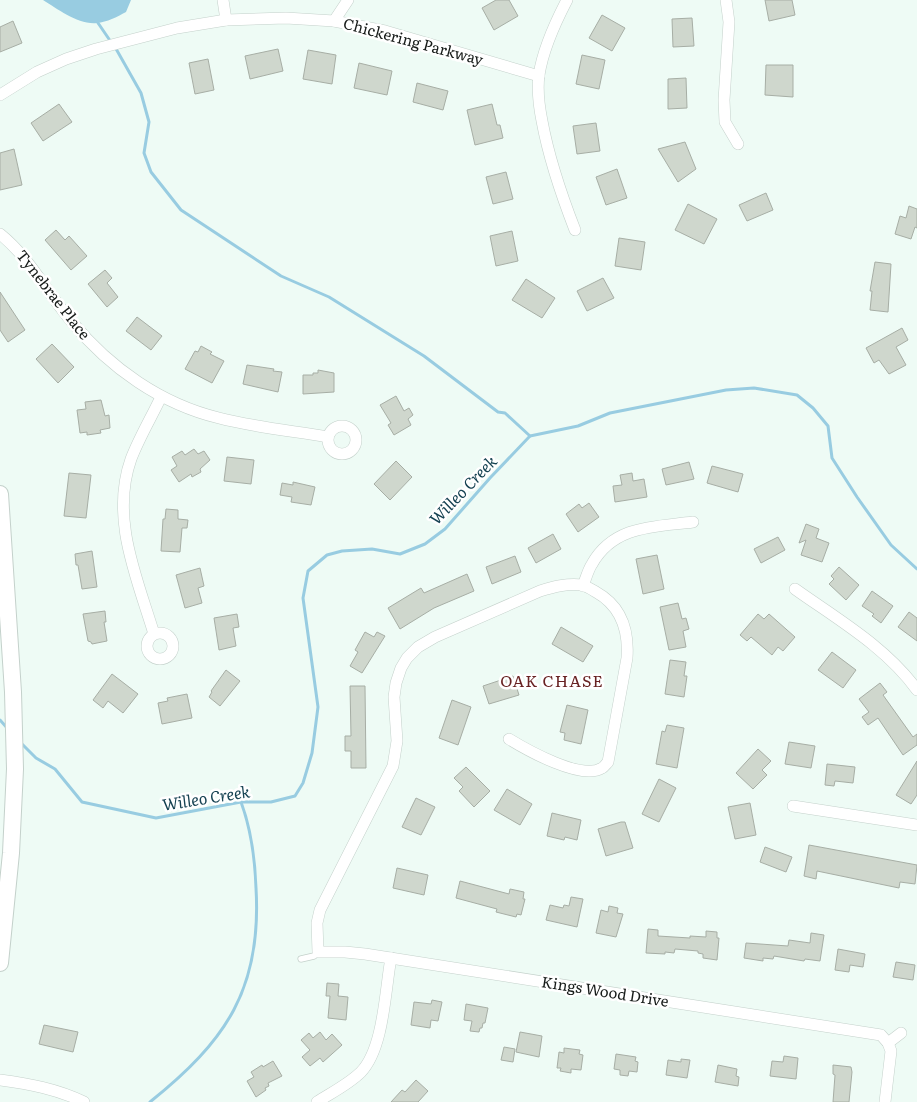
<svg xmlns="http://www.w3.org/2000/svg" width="917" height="1102" viewBox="0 0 917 1102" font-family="Literata,serif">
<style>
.water{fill:#98cce1}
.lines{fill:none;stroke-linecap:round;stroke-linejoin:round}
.stream{stroke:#98cce1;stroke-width:3}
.building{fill:#cfd7cd;stroke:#a7aea5}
.lane-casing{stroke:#c4d1cb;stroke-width:7}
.street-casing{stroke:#c4d1cb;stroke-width:12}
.secondary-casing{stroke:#c4d1cb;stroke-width:18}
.lane{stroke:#fff;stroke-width:5.5}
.street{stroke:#fff;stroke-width:11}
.secondary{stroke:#fff;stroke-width:16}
.labels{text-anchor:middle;stroke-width:5;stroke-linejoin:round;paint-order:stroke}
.street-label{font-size:15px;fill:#171b19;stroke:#fff}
.water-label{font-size:16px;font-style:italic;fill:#164252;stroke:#fff}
.neighbourhood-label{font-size:16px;letter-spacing:1px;fill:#672222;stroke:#fff}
</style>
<rect width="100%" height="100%" fill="#eefbf5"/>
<path class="water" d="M 43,0 L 131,0 L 126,12 C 117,17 107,22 97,23 C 78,25 58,9 43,0 Z"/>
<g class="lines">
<g class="stream">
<polyline points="96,20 111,42"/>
<polyline points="115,47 141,93 149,122 144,153 151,172 181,210 281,276 329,297 424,356 498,412 505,413 530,436"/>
<polyline points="0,720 8,729"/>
<polyline points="21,743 36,758 55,769 82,802 156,818 241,802 271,802 295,796 303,783 312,753 318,707 303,598 308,571 327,555 342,551 372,549 400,554 425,544 445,529 490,478 530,436 578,426 610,413 726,390 754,388 797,395 813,408 828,426 832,458 857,497 891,545 917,569"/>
<path d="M 150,1102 C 226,1041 262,989 256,888 C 255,860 251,829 241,802"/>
</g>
</g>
<g class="building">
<polygon points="496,0 509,0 518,16 494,30 482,8"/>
<polygon points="765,0 792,0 795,15 769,21"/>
<polygon points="602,15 625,28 612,51 589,38"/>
<polygon points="692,18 694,46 673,47 672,19"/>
<polygon points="13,21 22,43 0,52 0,27"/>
<polygon points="278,49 283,71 250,79 245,56"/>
<polygon points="308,50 336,55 332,84 303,79"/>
<polygon points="582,55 605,60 599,89 576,84"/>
<polygon points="208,59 214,90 195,94 189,63"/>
<polygon points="359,63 392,71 387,95 354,88"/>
<polygon points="766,65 793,65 793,97 765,95"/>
<polygon points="686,78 687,108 668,109 668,79"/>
<polygon points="417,83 448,91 443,110 413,102"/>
<polygon points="59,104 72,122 43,141 31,123"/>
<polygon points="492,104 497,125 500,125 503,138 475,145 467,110"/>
<polygon points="596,123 600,151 577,154 573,126"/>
<polygon points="685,142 696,169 678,182 658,149"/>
<polygon points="14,149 22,185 0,190 0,153"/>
<polygon points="617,169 627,198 606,205 596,177"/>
<polygon points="506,172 513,199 493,204 486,177"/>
<polygon points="766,193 773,210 747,221 739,205"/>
<polygon points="688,204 717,219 704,244 675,230"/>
<polygon points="909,206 917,209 917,228 915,227 911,239 895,234 900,216 906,218"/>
<polygon points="56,230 65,240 69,236 87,256 71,270 45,240"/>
<polygon points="512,231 518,261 496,266 490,236"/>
<polygon points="619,238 645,242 641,270 615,266"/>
<polygon points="875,262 891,264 888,312 870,310 872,291 870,291"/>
<polygon points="105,270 112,278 107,283 118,297 107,307 88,284"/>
<polygon points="603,278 614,298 587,311 577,291"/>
<polygon points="526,279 555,298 542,318 512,300"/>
<polygon points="0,292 25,330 8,342 0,330"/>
<polygon points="137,317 162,336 151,350 126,331"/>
<polygon points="902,328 908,340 896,347 906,365 889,374 879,360 874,363 866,348"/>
<polygon points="52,344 74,367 58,383 36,359"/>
<polygon points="201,346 212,352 210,354 224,361 212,383 185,369 195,351 198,352"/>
<polygon points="247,365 274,369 273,371 282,372 278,392 243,384"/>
<polygon points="318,370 334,373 334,392 303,394 303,375 313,375 313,373 318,373"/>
<polygon points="396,396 404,411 409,408 413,415 408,419 411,425 394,435 388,425 391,423 380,405"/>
<polygon points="101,400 105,416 109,415 110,428 100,430 101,433 87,435 87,432 80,433 77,410 86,409 85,402"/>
<polygon points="194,449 198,454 204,451 210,460 200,469 201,472 192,477 191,474 179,482 171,470 177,466 172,457 182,451 185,455"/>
<polygon points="227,457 254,460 251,484 224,481"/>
<polygon points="396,461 412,477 390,500 374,484"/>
<polygon points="689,462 694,479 666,485 662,469"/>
<polygon points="712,466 743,474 738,492 707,483"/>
<polygon points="69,473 91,475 86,518 64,516"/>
<polygon points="632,473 633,481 644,479 647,497 615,502 613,486 622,485 620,475"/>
<polygon points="293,482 315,487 311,505 291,502 292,497 280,495 282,483 293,485"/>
<polygon points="589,503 599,517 578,532 566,514 579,504 582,508"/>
<polygon points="166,509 178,510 178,519 188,520 187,528 182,528 180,552 161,551 163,519 165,519"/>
<polygon points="806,524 819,529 816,538 829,543 822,562 801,555 806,540 799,543"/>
<polygon points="553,534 561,549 536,563 528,548"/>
<polygon points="778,537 785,550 761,563 754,549"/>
<polygon points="92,551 97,587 82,589 78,565 76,565 75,554"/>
<polygon points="657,555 664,589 643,594 636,559"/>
<polygon points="515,556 521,572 492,584 486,567"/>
<polygon points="839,567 859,585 846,600 829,584 834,579 831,576"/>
<polygon points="200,568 204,586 198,588 202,603 185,608 176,575"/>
<polygon points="467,574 474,591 434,608 400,629 388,608 421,588 424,593"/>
<polygon points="872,591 893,606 881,623 872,616 874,614 862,606"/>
<polygon points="678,603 682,619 686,618 689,629 683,631 686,647 669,650 660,607"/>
<polygon points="105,611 106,622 104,622 107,641 92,644 91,642 88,641 83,614"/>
<polygon points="909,612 917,618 917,641 898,627"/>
<polygon points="237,614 239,627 233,628 236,646 219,650 214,618"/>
<polygon points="758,614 764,619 769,614 795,637 783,651 778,647 772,655 751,637 747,641 740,635"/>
<polygon points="561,627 593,646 583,662 552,644"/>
<polygon points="365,632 374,637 377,632 385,636 362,673 350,666 358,652 355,650"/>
<polygon points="832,652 856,670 843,688 818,670"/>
<polygon points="670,660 686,662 684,676 687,676 684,697 665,694"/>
<polygon points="226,670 240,681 220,706 209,697 212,692 211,691"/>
<polygon points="112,674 138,694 123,713 108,701 103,708 93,700"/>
<polygon points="513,676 519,695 489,704 483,686"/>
<polygon points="880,683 887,692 883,695 913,737 917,734 917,745 903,755 878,718 868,725 862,717 869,712 859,699"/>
<polygon points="350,686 365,686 366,768 351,768 351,751 345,751 345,736 351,736"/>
<polygon points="187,694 192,718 162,724 158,703 168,701 167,698"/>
<polygon points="452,700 471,707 458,745 439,738"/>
<polygon points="567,705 588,710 581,744 564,740 565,733 560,732"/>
<polygon points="667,725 684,728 677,768 656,764 662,731 665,732"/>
<polygon points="789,742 815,746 811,768 785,764"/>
<polygon points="758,749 771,761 762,770 767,775 753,789 736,773"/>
<polygon points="917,761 917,795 911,804 896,795"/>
<polygon points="827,764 855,767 853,783 835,781 834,786 825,785"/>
<polygon points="466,767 490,791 474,807 459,791 463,787 454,778"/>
<polygon points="659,779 676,788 659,822 642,814"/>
<polygon points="507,789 532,804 520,825 494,810"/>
<polygon points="416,798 435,807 421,835 402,827"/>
<polygon points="750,803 756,835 735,839 728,807"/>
<polygon points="552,813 581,820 577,840 565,837 564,840 547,836"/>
<polygon points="621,822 625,822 633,848 606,856 598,829"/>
<polygon points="809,845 917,865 915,884 900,882 899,888 817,871 816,879 804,876"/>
<polygon points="765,847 792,857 786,872 760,862"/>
<polygon points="397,868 428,875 424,895 393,888"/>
<polygon points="460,881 509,894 510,889 524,892 523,899 525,899 521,915 517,914 516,917 496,912 497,909 456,898"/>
<polygon points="571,897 583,899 577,927 546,920 550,905 563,908 564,905 569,906"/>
<polygon points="609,906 618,908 617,913 623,914 616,937 596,933 601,910 608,912"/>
<polygon points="648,929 658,930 658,936 690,938 690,936 706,937 706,931 717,932 717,938 719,938 717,960 703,958 703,954 698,953 698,951 675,949 674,953 665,952 665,954 646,953"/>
<polygon points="811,933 824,935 820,961 805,959 804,961 774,956 773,959 763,958 763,961 744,958 746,943 788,946 789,940 810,943"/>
<polygon points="838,949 865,954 863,967 850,965 849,972 835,970"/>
<polygon points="896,962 915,965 913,980 893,977"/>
<polygon points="327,983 339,984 338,996 348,997 346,1020 328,1018 330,996 326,996"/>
<polygon points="432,1000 442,1002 438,1021 431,1020 430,1028 411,1025 414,1002 431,1004"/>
<polygon points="466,1004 488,1008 485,1023 483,1023 482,1028 480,1028 479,1032 470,1031 472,1021 464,1020"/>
<polygon points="44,1025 78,1032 73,1052 39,1044"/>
<polygon points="320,1032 326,1040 332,1034 342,1045 323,1062 320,1058 310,1066 302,1057 310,1050 301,1040 309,1033 313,1038"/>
<polygon points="520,1032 542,1036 539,1057 516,1052"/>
<polygon points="504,1047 515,1049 513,1062 501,1060"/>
<polygon points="564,1048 580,1050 579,1054 583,1055 581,1070 571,1069 571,1073 560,1071 561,1068 557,1068 559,1052 564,1053"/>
<polygon points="616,1054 636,1057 635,1061 638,1062 637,1072 629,1071 628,1076 620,1075 620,1070 614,1069"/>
<polygon points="784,1056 798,1058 796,1079 770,1076 772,1061 783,1062"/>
<polygon points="681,1059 690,1060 687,1078 666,1075 668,1060 681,1062"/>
<polygon points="273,1061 282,1076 268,1083 269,1086 265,1088 266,1090 256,1097 247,1081 254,1077 251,1072 262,1065 263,1067"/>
<polygon points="718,1065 737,1069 736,1076 739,1077 738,1086 715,1082"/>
<polygon points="833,1065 851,1067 852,1072 849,1102 833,1102 835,1075 833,1074"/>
<polygon points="416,1080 428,1091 418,1102 391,1102 402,1090 405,1092"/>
</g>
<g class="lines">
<defs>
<polyline id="lane" points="301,959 314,956 318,952"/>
<g id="street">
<polyline points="223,0 226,20"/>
<path d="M 567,0 C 555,23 543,49 539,75 C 537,90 539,106 542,121 C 549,159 561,194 575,230"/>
<polyline points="726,0 729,22 724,100 725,122 738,144"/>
<polyline points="334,21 348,0"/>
<polyline points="0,95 37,72 66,59 96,49 177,28 226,20 286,18 334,21 385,31 539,76"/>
<path d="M 0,234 C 30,258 47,293 72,322 C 110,368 161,404 219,418 C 253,427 293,431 328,437"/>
<circle cx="342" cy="440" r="14"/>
<path d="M 583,586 C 586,578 588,570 592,564 C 614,525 655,527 693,522"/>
<path d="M 795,589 C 837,619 886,647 917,690"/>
<circle cx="160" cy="646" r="13"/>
<path d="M 154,634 C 137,578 110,518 131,459 C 139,438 151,418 161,397"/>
<path d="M 509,739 C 527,750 582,781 602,768 C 604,767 606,764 608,762 L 627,658 C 629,630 621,606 596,592 C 591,589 586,586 582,585 C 567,583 553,587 540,591 L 435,637 L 418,647 L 407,658 L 401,668 L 396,683 L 394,697 L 397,741 L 393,766 L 320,910 L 317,923 L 318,952 L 345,952 L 365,954 L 881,1035 L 888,1043 L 891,1051 L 885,1102"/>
<polyline points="793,806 917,825"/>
<polyline points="888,1043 901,1033"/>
<path d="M 0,1080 C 30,1084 57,1089 84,1102"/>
<path d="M 317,1102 C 331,1093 349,1084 361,1072 C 384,1048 385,990 391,958"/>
</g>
<polyline id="secondary" points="0,494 13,692 15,769 11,853 0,963"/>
</defs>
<use href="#lane" class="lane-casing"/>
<use href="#street" class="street-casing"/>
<use href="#secondary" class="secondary-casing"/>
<use href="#lane" class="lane"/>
<use href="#street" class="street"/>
<use href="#secondary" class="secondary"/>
</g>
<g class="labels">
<g class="street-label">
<text transform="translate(413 42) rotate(15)" y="5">Chickering Parkway</text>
<text transform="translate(53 295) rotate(52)" y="5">Tynebrae Place</text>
<text transform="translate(605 992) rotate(9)" y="5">Kings Wood Drive</text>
</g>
<g class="water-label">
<text transform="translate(463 490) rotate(-46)" y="6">Willeo Creek</text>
<text transform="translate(206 798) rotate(-9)" y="6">Willeo Creek</text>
</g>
<g class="neighbourhood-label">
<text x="552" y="687">OAK CHASE</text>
</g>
</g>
</svg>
